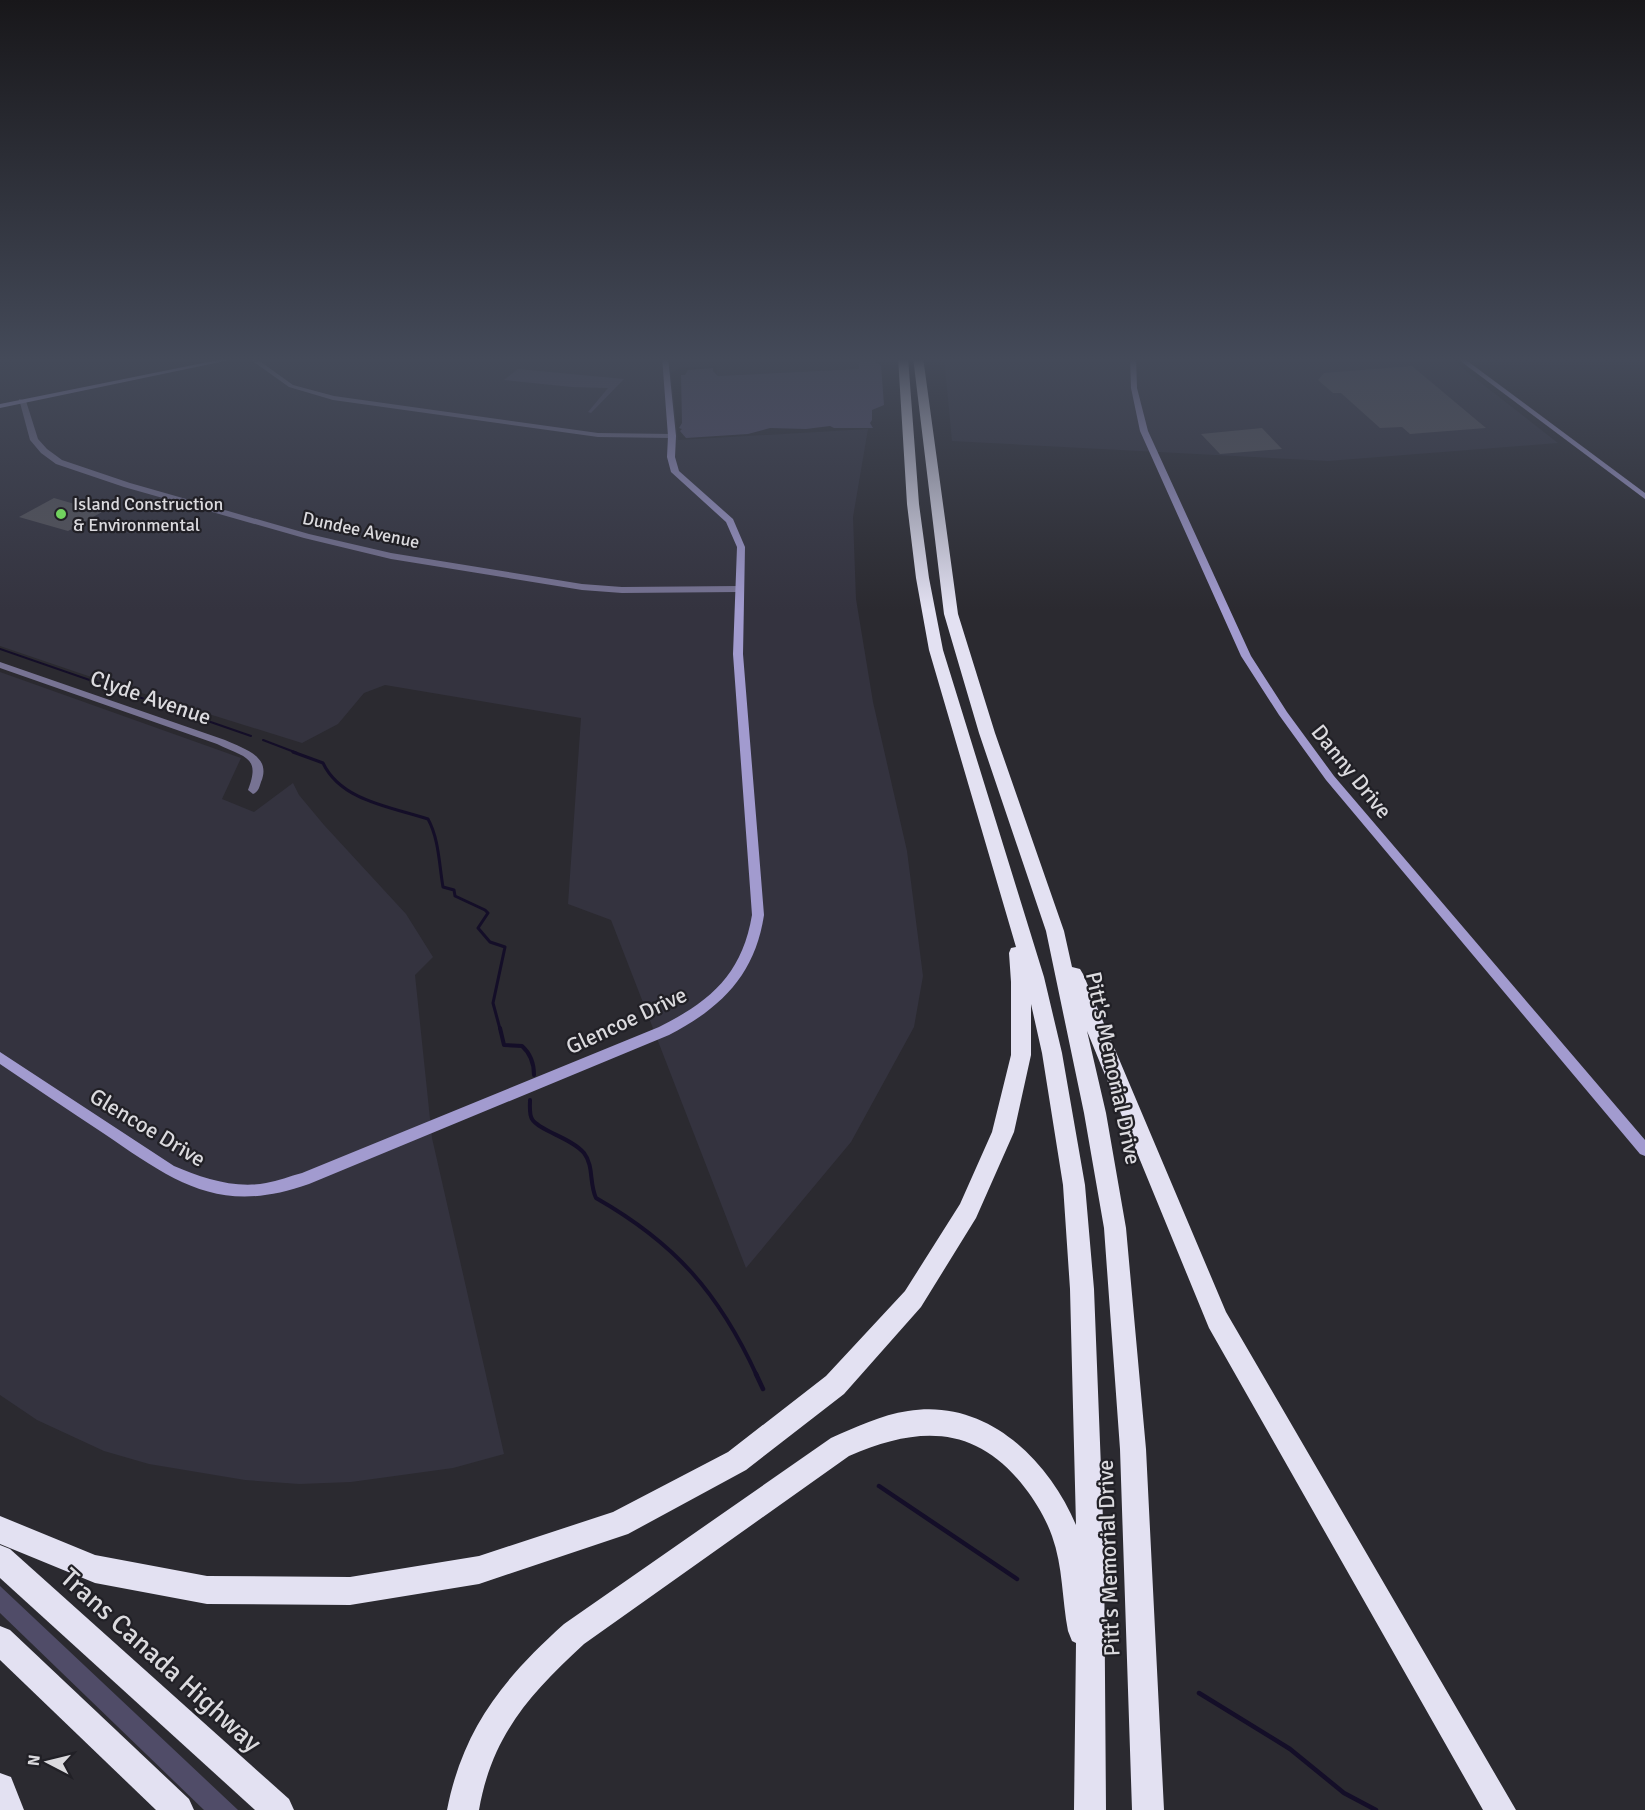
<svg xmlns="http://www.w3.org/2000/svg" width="1645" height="1810" viewBox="0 0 1645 1810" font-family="Signika,sans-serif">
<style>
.built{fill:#34333f}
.green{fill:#504c68}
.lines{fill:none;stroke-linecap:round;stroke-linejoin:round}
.stream-far3{stroke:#140e28;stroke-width:2}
.stream-far2{stroke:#140e28;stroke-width:3}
.stream-far1{stroke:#140e28;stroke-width:4}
.stream{stroke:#140e28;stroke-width:4.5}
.building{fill:#55545b}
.street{fill:#777393;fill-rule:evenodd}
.secondary{fill:#a29bcf;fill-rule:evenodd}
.highway{fill:#e3e1f2;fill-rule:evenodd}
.poi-dot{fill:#71d25e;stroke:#212026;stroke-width:2}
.labels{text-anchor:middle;stroke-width:4.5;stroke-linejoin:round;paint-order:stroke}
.far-poi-label{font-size:18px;fill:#dbdade;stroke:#212026;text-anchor:start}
.far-street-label{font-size:18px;fill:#dbdade;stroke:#212026}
.street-label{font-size:22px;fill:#dbdade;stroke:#212026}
.near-street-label{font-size:27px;fill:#dbdade;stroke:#212026}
</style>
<rect width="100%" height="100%" fill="#2b2a30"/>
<g class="built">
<polygon points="21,357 60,357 61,360 81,357 859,357 859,369 717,376 716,366 680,368 671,373 678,440 868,429 853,517 856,599 873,702 907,851 923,976 914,1027 851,1142 746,1268 611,920 568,904 581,718 385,685 364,693 338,724 302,743 100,680 0,646 0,361 7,364"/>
<polygon points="944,357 1448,357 1558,443 1328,461 952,441"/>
<polygon points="0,672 241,758 222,799 254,812 293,783 299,795 324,825 406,914 433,957 415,975 432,1138 504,1454 453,1468 351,1482 299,1484 245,1480 149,1464 104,1451 37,1420 0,1395"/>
</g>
<g class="green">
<polygon points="859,357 884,357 876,359 875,363 881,365 884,405 872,410 872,420 870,423 873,428 834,428 830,426 806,429 770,428 748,434 686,438 680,431 682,429 679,428 682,423 681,375 685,375 688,370 713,368 713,371 718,376 859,369"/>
<polygon points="518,369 624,379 591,413 588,412 608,388 572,387 504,380"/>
<polygon points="0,1586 238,1810 204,1810 0,1613"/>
</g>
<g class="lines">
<g class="stream-far3">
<polyline points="0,649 251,736"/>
<polyline points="263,740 297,753"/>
</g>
<path class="stream-far2" d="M 293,752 L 323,763 C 341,801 391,807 428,819 C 439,839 439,864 443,887 L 454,890 L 455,896 L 485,910 L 488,913 L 478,928 L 490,942 L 505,947 L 493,1003 L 500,1029"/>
<g class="stream-far1">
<path d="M 500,1028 L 504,1045 L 522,1046 C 531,1054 534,1064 534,1075"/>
<path d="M 530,1100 C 530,1106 529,1114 532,1119 C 539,1131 572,1138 584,1153 C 594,1166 589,1183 596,1198 C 675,1243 719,1293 757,1376"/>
</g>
<g class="stream">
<polyline points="756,1374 763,1389"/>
<polyline points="879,1486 1017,1579"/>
<polyline points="1199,1693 1290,1749 1344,1793 1376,1810"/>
</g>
</g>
<g class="building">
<polygon points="1412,366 1486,428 1410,434 1402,427 1380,428 1341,393 1333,393 1318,380 1324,373"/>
<polygon points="1262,428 1282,449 1220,454 1201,434"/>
<polygon points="54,498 102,512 68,531 19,517"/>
</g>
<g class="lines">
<g class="street">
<polygon points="247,357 254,357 293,385 334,396 598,433 672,434 676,436 672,438 598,437 333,400 289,387"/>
<polygon points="19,399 26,401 38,439 47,449 62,460 130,483 309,534 391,553 582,584 622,587 739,586 743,589 739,592 622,593 582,590 391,559 304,538 124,487 56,464 41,453 30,440"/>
<path d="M 0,662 L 225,740 C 244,749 272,756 261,782 C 259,788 259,791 253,794 L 248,790 C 261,756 245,758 217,744 L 0,668 Z"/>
</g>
<g class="secondary">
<polygon points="233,357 244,357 0,408 0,404"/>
<path d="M 662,357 L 668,357 L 676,436 L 675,457 L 679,471 L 733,519 L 745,547 L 743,654 L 764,915 C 755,975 721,1008 669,1035 L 309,1184 C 219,1216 175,1182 103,1133 C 68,1110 34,1087 0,1064 L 0,1052 L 174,1166 C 202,1178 235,1189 266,1183 C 278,1181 290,1176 302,1173 L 659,1027 C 711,1001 742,974 752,915 L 733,654 L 737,547 L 726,522 L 671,472 L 667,457 L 668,436 Z"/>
<polygon points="1130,357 1136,357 1137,388 1148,431 1251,656 1287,712 1334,776 1645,1140 1645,1156 1640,1154 1326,780 1279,715 1241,656 1140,431 1131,388"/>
<polygon points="1455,357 1462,357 1645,493 1645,499"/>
</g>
<g class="highway">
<path d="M 898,357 L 908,357 L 919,504 L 929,578 L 943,650 L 1044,977 L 1062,1053 L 1085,1185 L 1094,1289 L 1104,1545 L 1106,1810 L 1074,1810 L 1076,1643 L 1072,1641 L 1068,1631 C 1062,1600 1063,1566 1052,1536 C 1046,1519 1036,1502 1025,1488 C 976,1424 918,1426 849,1456 L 584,1644 C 530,1694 492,1735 479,1810 L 447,1810 C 463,1728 504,1678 564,1624 L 831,1438 C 856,1427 881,1415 908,1411 C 986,1398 1048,1459 1076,1525 L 1070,1289 L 1063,1185 L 1042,1053 L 1031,1004 L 1031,1055 L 1014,1132 L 976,1218 L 921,1307 L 844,1394 L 746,1470 L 628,1534 L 479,1584 L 350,1605 L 207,1604 L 95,1583 L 0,1544 L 0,1516 L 95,1555 L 207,1576 L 350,1577 L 479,1556 L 613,1512 L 728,1452 L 826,1376 L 905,1291 L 960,1204 L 992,1132 L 1011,1055 L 1011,982 L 1009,953 L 1011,948 L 1016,947 L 929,650 L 916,578 L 907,504 Z"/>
<polygon points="913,357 923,357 958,614 995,733 1064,931 1072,967 1080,969 1083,974 1226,1312 1516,1810 1483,1810 1209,1328 1087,1031 1106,1113 1126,1228 1146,1449 1164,1810 1132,1810 1120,1449 1104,1228 1084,1113 1046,931 979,733 944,614"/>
<polygon points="0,1545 10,1549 289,1799 294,1810 255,1810 0,1578"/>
<polygon points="0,1626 10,1630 189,1799 194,1810 156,1810 0,1660"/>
<polygon points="0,1773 11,1777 24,1810 0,1810"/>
</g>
</g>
<linearGradient id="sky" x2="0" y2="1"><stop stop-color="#18171a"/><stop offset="0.59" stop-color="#444a59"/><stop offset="1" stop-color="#444a59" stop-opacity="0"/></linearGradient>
<rect width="1645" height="610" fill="url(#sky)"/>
<circle class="poi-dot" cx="61" cy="514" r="6"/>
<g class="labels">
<g class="far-poi-label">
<text x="73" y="510">Island Construction<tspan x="73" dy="21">&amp; Environmental</tspan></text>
</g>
<g class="far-street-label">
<text transform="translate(361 530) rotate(12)" y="6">Dundee Avenue</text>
</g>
<g class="street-label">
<text transform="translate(151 697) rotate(19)" y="8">Clyde Avenue</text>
<text transform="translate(1352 771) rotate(51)" y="8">Danny Drive</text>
<text transform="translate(626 1020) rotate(-25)" y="8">Glencoe Drive</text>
<text transform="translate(1114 1068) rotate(78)" y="8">Pitt's Memorial Drive</text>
<text transform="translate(148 1127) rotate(31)" y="8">Glencoe Drive</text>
<text transform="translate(1108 1558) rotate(-92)" y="8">Pitt's Memorial Drive</text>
</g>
<g class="near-street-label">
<text transform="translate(161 1660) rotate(42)" y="9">Trans Canada Highway</text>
</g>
</g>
<g transform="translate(48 1762) rotate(277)" stroke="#212026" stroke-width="4.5" paint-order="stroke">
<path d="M0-4.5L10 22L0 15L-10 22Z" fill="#dbdade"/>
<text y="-9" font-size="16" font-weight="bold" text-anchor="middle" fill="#dbdade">N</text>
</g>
</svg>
